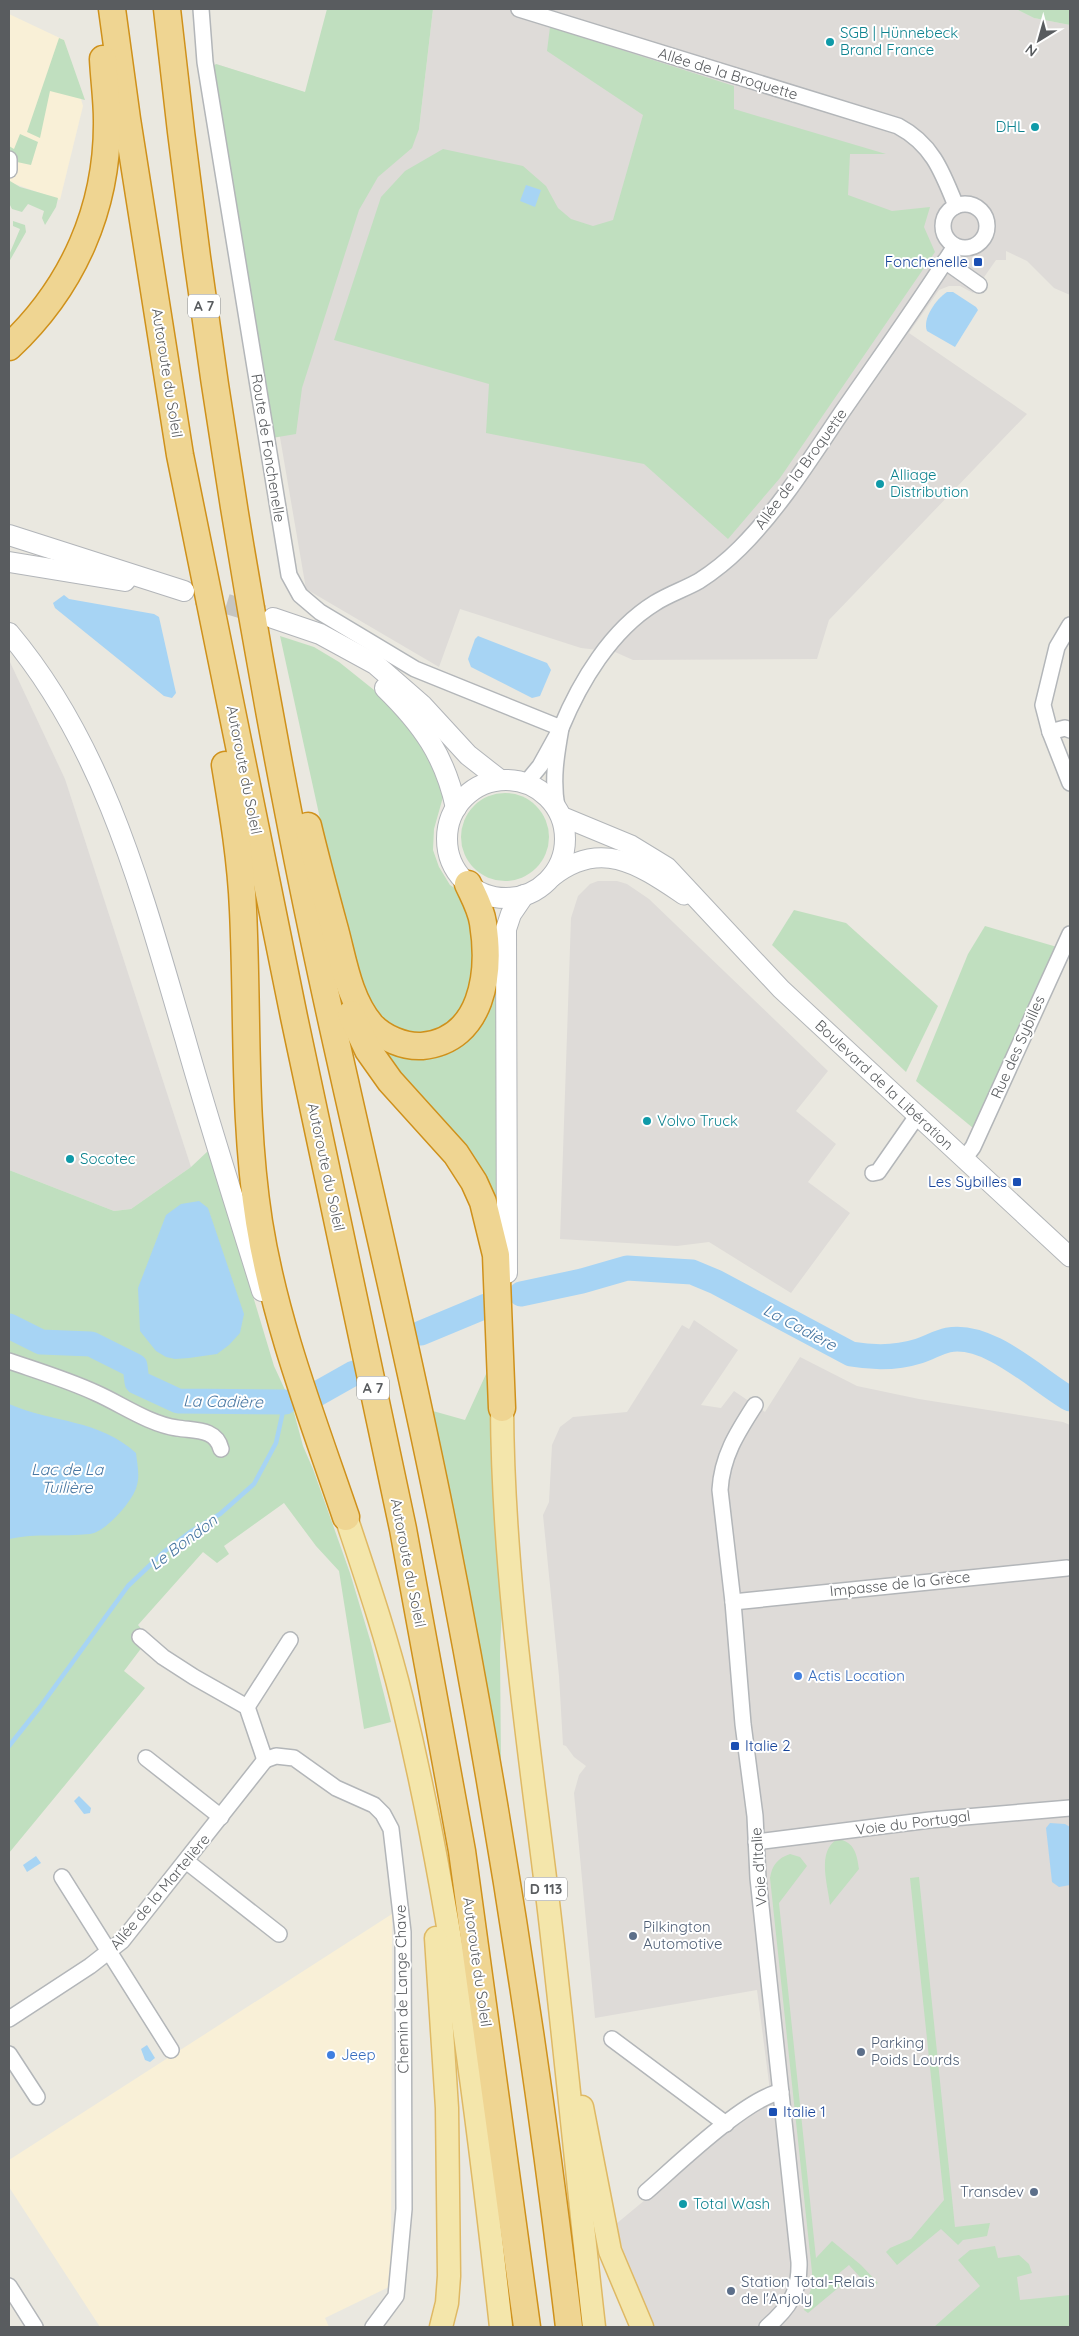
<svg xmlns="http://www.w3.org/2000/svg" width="1079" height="2336" viewBox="0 0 1079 2336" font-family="Quicksand,sans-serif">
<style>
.commercial{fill:#f9f0d7}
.industrial{fill:#dedbd8}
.green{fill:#c0dfbf}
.water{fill:#a7d4f4}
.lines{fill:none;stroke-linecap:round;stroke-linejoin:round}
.stream{stroke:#a7d4f4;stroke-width:4.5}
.river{stroke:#a7d4f4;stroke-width:25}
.secondary-tunnel{stroke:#c6c5c0;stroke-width:20;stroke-dasharray:20 10;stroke-linecap:butt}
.minor-casing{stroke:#b3b6b9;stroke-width:18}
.tertiary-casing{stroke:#b3b6b9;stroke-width:21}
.secondary-casing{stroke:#b2b5b9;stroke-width:22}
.primary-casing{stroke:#dfb964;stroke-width:25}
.motorway-casing{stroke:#cf911b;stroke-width:29}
.minor{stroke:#fff;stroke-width:15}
.tertiary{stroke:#fff;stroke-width:19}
.secondary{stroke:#fff;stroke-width:20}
.primary{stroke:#f4e6ab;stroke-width:22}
.motorway{stroke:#efd592;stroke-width:26}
.culture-dot{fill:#0f9aa8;stroke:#fff;stroke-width:2}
.transit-dot{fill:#1a4fb4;stroke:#fff;stroke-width:2}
.shop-dot{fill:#3f7fe0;stroke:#fff;stroke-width:2}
.service-dot{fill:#5c6f8a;stroke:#fff;stroke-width:2}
.labels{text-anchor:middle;stroke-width:4;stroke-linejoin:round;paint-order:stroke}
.shield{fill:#fff;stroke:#8b8d8f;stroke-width:1}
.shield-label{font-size:14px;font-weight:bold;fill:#595c5f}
.culture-label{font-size:15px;fill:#0d838f;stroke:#fff;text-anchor:start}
.street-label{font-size:15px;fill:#595c5f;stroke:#fff}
.transit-label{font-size:15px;fill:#164399;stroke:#fff;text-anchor:end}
.shop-label{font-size:15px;fill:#366cbe;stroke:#fff;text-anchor:start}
.service-label{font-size:15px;fill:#4e5e75;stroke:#fff;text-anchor:start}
.water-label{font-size:16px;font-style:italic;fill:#4877a2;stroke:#fff}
</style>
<rect width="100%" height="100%" fill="#eae8e0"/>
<g class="commercial">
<polygon points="9,14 64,40 83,106 60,200 9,182"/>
<polygon points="392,1914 391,2286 325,2318 329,2327 100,2327 9,2187 9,2160"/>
</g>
<g class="industrial">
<polygon points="433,9 1016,9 1034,18 1070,25 1070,295 1054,288 1027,261 1006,251 1006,260 996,260 973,293 960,286 949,286 939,290 909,333 1027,414 829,620 817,659 633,660 615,652 581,648 460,609 439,667 306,589 216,64 419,129"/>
<polygon points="9,660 65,779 191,1167 131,1209 114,1211 9,1170"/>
<polygon points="598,881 617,881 627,884 649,899 828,1071 796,1111 836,1144 808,1182 850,1213 791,1293 709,1242 677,1246 560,1239 571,918 578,896 590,884"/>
<polygon points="694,1320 738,1350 701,1405 721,1408 734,1391 765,1412 800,1357 857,1386 919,1399 1063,1422 1070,1425 1070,2327 652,2327 634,2293 616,2224 757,2107 770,2103 769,2083 757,1990 595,2018 574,1793 579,1775 586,1766 574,1757 566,1746 563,1745 559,1676 543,1515 549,1502 552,1445 560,1427 573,1417 627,1412 682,1325 689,1329"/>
</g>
<g class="green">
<polygon points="327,9 433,9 419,129 412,148 378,177 359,210 302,388 296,434 272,438 211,68 216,64 305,92"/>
<polygon points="1016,9 1070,9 1070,25 1034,18"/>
<polygon points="550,27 734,86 734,109 886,154 850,154 848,195 892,211 930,207 924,227 935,252 780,478 728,539 644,464 486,433 489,384 334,340 381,197 405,171 443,149 523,166 546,186 558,208 571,219 593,226 613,220 643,115 547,51"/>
<polygon points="59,38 64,40 85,100 50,91 40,138 27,132"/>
<polygon points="20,134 38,142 31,165 17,162 15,156 9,149 9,146 14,149"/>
<polygon points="10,181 20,187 58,198 56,207 45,225 42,218 44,211 28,204 22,212 12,209 9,203"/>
<polygon points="13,221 25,225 26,232 9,262 9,255 20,229 13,226"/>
<polygon points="280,636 314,647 339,662 374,690 397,713 419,741 443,778 443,797 434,829 433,850 439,867 450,885 462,893 473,928 472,990 459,1015 442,1030 419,1034 397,1030 383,1024 364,997 349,951"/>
<circle cx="505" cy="837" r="44"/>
<polygon points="794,910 846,923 938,1006 906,1072 772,945"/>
<polygon points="985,926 1057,947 973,1128 916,1081 968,954"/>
<polygon points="501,990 500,1208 371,1035 400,1054"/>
<polygon points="209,1150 274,1366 292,1405 303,1446 313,1469 350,1573 371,1643 391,1722 364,1729 339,1571 316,1546 284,1503 224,1546 229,1554 217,1563 203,1552 138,1625 149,1638 124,1671 145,1688 9,1853 9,1170 114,1211 131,1209 191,1167"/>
<polygon points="492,1361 502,1604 500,1654 501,1761 433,1411 465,1420"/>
<path d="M 838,1839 C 855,1842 857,1855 859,1869 L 830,1905 C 828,1885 816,1850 838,1839 Z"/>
<path d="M 790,1854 L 800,1857 L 807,1866 L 779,1903 L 816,2258 L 832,2241 L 861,2265 L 878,2283 L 871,2289 L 849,2265 L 837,2275 L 844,2283 L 808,2313 L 804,2310 L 812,2286 L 812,2272 L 770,1878 C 772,1865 778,1858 790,1854 Z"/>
<polygon points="919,1877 955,2227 990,2223 987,2236 963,2240 958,2245 941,2229 897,2265 886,2252 890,2248 911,2239 944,2200 910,1878"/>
<polygon points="995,2246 998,2258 1019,2255 1029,2264 1032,2273 1017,2277 1020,2300 1070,2295 1070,2327 934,2327 980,2286 958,2260 970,2250"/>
</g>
<g class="water">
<polygon points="526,185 541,190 535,207 520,201"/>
<path d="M 947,292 L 953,292 L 976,307 L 978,310 L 955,347 L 927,331 C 922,319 936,299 947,292 Z"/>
<polygon points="64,595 69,599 154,614 159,617 176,693 172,698 164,696 55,608 53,603"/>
<polygon points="478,636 547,663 551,670 540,696 532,698 471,667 468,659 475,639"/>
<polygon points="199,1201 208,1208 244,1314 240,1333 229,1345 217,1354 189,1358 175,1359 166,1357 156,1351 140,1331 138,1288 166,1215 181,1204"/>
<path d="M 9,1404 C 53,1423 99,1419 136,1453 C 137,1463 140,1475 137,1485 C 134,1500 106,1532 90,1534 C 63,1537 36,1533 9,1539 Z"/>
<polygon points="79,1796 91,1808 90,1813 84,1814 74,1801"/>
<polygon points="1050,1823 1065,1824 1070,1827 1070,1885 1059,1887 1052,1882 1046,1828"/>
<polygon points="36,1856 41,1863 27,1872 23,1865"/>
<polygon points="147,2045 155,2058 150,2062 145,2060 141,2049"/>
</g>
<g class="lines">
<polyline class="stream" points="9,1746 40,1707 128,1586 165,1551 190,1532 220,1514 254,1484 276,1443 285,1402"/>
<g class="river">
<path d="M 521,1294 L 582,1281 L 627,1268 L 692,1272 L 716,1282 L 851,1354 C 874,1358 897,1358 919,1351 C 929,1348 938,1342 948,1340 C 989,1332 1037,1380 1070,1399"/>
<polyline points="9,1326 41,1342 91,1344 135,1366 137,1382 178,1401 285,1402"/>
<polyline points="421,1333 486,1306"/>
<polyline points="315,1395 354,1373"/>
</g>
<polyline class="secondary-tunnel" points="198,595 263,615"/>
<defs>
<g id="minor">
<path d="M 201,9 L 205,62 L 289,575 L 300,595 L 320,612 L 415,669 L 561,728 C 580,682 611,630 655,603 C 669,594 685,589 699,581 C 713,572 728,560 740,548 C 780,508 811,458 842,412 C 880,357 919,303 955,246"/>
<path d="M 519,9 L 898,126 C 932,144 942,171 956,206"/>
<polyline points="9,159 9,170"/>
<circle cx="965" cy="226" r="22"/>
<polyline points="945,261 979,285"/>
<polyline points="1070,625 1057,647 1043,705 1050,732 1070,783"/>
<polyline points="1050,732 1065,728 1070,730"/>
<path d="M 526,783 L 540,766 L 561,728 C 556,756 552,780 557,808"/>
<polyline points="964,1159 973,1147 1070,934"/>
<polyline points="873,1173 878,1172 917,1116"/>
<path d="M 9,1361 C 38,1371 68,1380 96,1393 C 121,1404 149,1424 177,1428 C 194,1431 216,1428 221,1449"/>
<path d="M 755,1405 C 737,1433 722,1456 720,1490 L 733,1602 L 743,1724 L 755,1816 L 758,1878 L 799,2262 C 800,2292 789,2308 767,2327"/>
<polyline points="733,1602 1067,1568"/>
<polyline points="140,1637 163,1657 194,1677 247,1707 265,1760 276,1756 294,1758 336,1788 374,1805 383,1814 391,1829 403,1932 404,2209 396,2296 373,2327"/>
<polyline points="247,1707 290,1640"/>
<polyline points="146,1758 221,1817"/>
<polyline points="756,1842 930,1820 1070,1808"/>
<polyline points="186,1861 279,1934"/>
<polyline points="62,1877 171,2050"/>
<polyline points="9,2019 90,1966 122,1941 265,1760"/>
<polyline points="612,2039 726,2124"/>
<polyline points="9,2054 37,2097"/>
<path d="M 646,2192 C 675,2167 747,2097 781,2092"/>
<polyline points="9,2286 35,2327"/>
</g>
<g id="tertiary">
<polyline points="561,816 631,845 667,867 781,989 1070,1257"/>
<path d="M 552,877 C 601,838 639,865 684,895"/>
</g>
<g id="secondary">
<polyline points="9,535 184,591"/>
<polyline points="9,562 125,581"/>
<polyline points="273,618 320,634 375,664 422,705 468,755 500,780"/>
<path d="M 9,633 C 106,748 143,896 185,1038 C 209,1123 236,1207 262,1291"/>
<path d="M 385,688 C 422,724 445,756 456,808"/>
<circle cx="506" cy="839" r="59"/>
<polyline points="507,1273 506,929 511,914 524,895"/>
</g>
<g id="primary">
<path d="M 502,1408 C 503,1574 528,1738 548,1902 C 565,2044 578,2186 594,2327"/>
<path d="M 346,1517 C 366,1577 387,1638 402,1700 C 452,1906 478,2117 501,2327"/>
<polyline points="436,1938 447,2108 449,2276 447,2303 441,2327"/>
<polyline points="582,2107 610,2251 642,2327"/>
</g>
<g id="motorway">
<polyline points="112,9 127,119 180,455 294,1017 403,1529 462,1851 527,2327"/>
<path d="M 167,9 C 196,279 237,549 289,816 C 334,1052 395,1285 442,1521 C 495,1788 537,2057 569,2327"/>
<path d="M 9,347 C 73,287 108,208 107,120 C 107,100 104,79 103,59"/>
<path d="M 225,765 C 233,813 241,861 243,910 C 248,1014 243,1119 259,1222 C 275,1323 313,1420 346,1517"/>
<path d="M 308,826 C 316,859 325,893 334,926 C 343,958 348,998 371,1025 C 383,1038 404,1047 422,1046 C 483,1040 491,973 483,923 C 481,909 474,897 468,884"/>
<polyline points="351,1014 368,1050 390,1081 456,1154 474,1182 483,1202 496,1255 502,1408"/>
</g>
</defs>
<use href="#minor" class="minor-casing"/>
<use href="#tertiary" class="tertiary-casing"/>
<use href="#secondary" class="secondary-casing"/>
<use href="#primary" class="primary-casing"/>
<use href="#motorway" class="motorway-casing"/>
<use href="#minor" class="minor"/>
<use href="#tertiary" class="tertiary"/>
<use href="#secondary" class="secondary"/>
<use href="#primary" class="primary"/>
<use href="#motorway" class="motorway"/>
</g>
<g class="culture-dot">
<circle cx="830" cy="42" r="5"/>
<circle cx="1035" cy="127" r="5"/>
<circle cx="880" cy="484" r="5"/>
<circle cx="647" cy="1121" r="5"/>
<circle cx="70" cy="1159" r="5"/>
<circle cx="683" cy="2204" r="5"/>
</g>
<g class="transit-dot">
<rect x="973" y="257" width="10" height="10" rx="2.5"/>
<rect x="1012" y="1177" width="10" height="10" rx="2.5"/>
<rect x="730" y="1741" width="10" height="10" rx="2.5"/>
<rect x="768" y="2107" width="10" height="10" rx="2.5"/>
</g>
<g class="shop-dot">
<circle cx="798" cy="1676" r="5"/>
<circle cx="331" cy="2055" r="5"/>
</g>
<g class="service-dot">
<circle cx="633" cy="1936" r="5"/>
<circle cx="861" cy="2052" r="5"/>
<circle cx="1034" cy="2192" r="5"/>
<circle cx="731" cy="2291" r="5"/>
</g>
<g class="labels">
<g class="shield">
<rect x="188" y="294.5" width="32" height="23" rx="4"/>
<rect x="357" y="1376.5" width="32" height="23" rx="4"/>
<rect x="525" y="1877.5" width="42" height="23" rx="4"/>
</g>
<g class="shield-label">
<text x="204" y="311">A 7</text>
<text x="373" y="1393">A 7</text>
<text x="546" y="1894">D 113</text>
</g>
<g class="culture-label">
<text x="840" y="38">SGB | Hünnebeck<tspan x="840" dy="17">Brand France</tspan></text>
<text x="1025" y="132" text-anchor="end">DHL</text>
<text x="890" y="480">Alliage<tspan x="890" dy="17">Distribution</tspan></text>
<text x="657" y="1126">Volvo Truck</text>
<text x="80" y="1164">Socotec</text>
<text x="693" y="2209">Total Wash</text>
</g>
<g class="street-label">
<text transform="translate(728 74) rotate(17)" y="5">Allée de la Broquette</text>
<text transform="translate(167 373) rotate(81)" y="5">Autoroute du Soleil</text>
<text transform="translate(268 448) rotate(81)" y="5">Route de Fonchenelle</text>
<text transform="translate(801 469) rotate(-54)" y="5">Allée de la Broquette</text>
<text transform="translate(244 770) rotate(79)" y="5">Autoroute du Soleil</text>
<text transform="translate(1018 1047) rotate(-66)" y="5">Rue des Sybilles</text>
<text transform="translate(884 1085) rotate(43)" y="5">Boulevard de la Libération</text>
<text transform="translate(326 1167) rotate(78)" y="5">Autoroute du Soleil</text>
<text transform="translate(408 1563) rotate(79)" y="5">Autoroute du Soleil</text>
<text transform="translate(900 1584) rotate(-6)" y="5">Impasse de la Grèce</text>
<text transform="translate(913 1823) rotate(-7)" y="5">Voie du Portugal</text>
<text transform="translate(759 1867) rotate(-94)" y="5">Voie d'Italie</text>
<text transform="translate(160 1892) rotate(-50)" y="5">Allée de la Martelière</text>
<text transform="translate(477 1962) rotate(82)" y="5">Autoroute du Soleil</text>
<text transform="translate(402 1989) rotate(-91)" y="5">Chemin de Lange Chave</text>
</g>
<g class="transit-label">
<text x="968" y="267">Fonchenelle</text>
<text x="1007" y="1187">Les Sybilles</text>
<text x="745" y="1751" text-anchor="start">Italie 2</text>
<text x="783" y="2117" text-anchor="start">Italie 1</text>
</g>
<g class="shop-label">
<text x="808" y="1681">Actis Location</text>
<text x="341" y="2060">Jeep</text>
</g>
<g class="service-label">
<text x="643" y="1932">Pilkington<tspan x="643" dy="17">Automotive</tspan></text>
<text x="871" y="2048">Parking<tspan x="871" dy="17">Poids Lourds</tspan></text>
<text x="1024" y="2197" text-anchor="end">Transdev</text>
<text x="741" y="2287">Station Total-Relais<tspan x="741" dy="17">de l'Anjoly</tspan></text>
</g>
<g class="water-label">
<text transform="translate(800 1327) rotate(28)" y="6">La Cadière</text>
<text transform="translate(223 1401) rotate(1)" y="6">La Cadière</text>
<text x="67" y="1475">Lac de La<tspan x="67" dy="18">Tuilière</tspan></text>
<text transform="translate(183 1542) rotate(-37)" y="6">Le Bondon</text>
</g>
</g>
<rect width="1079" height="2336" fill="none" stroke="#595c5f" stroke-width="20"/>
<g transform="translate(1039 40) rotate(217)" stroke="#ffffff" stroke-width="4" paint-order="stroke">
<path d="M0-4L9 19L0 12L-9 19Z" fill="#595c5f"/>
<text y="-8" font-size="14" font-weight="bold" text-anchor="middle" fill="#595c5f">N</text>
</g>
</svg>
